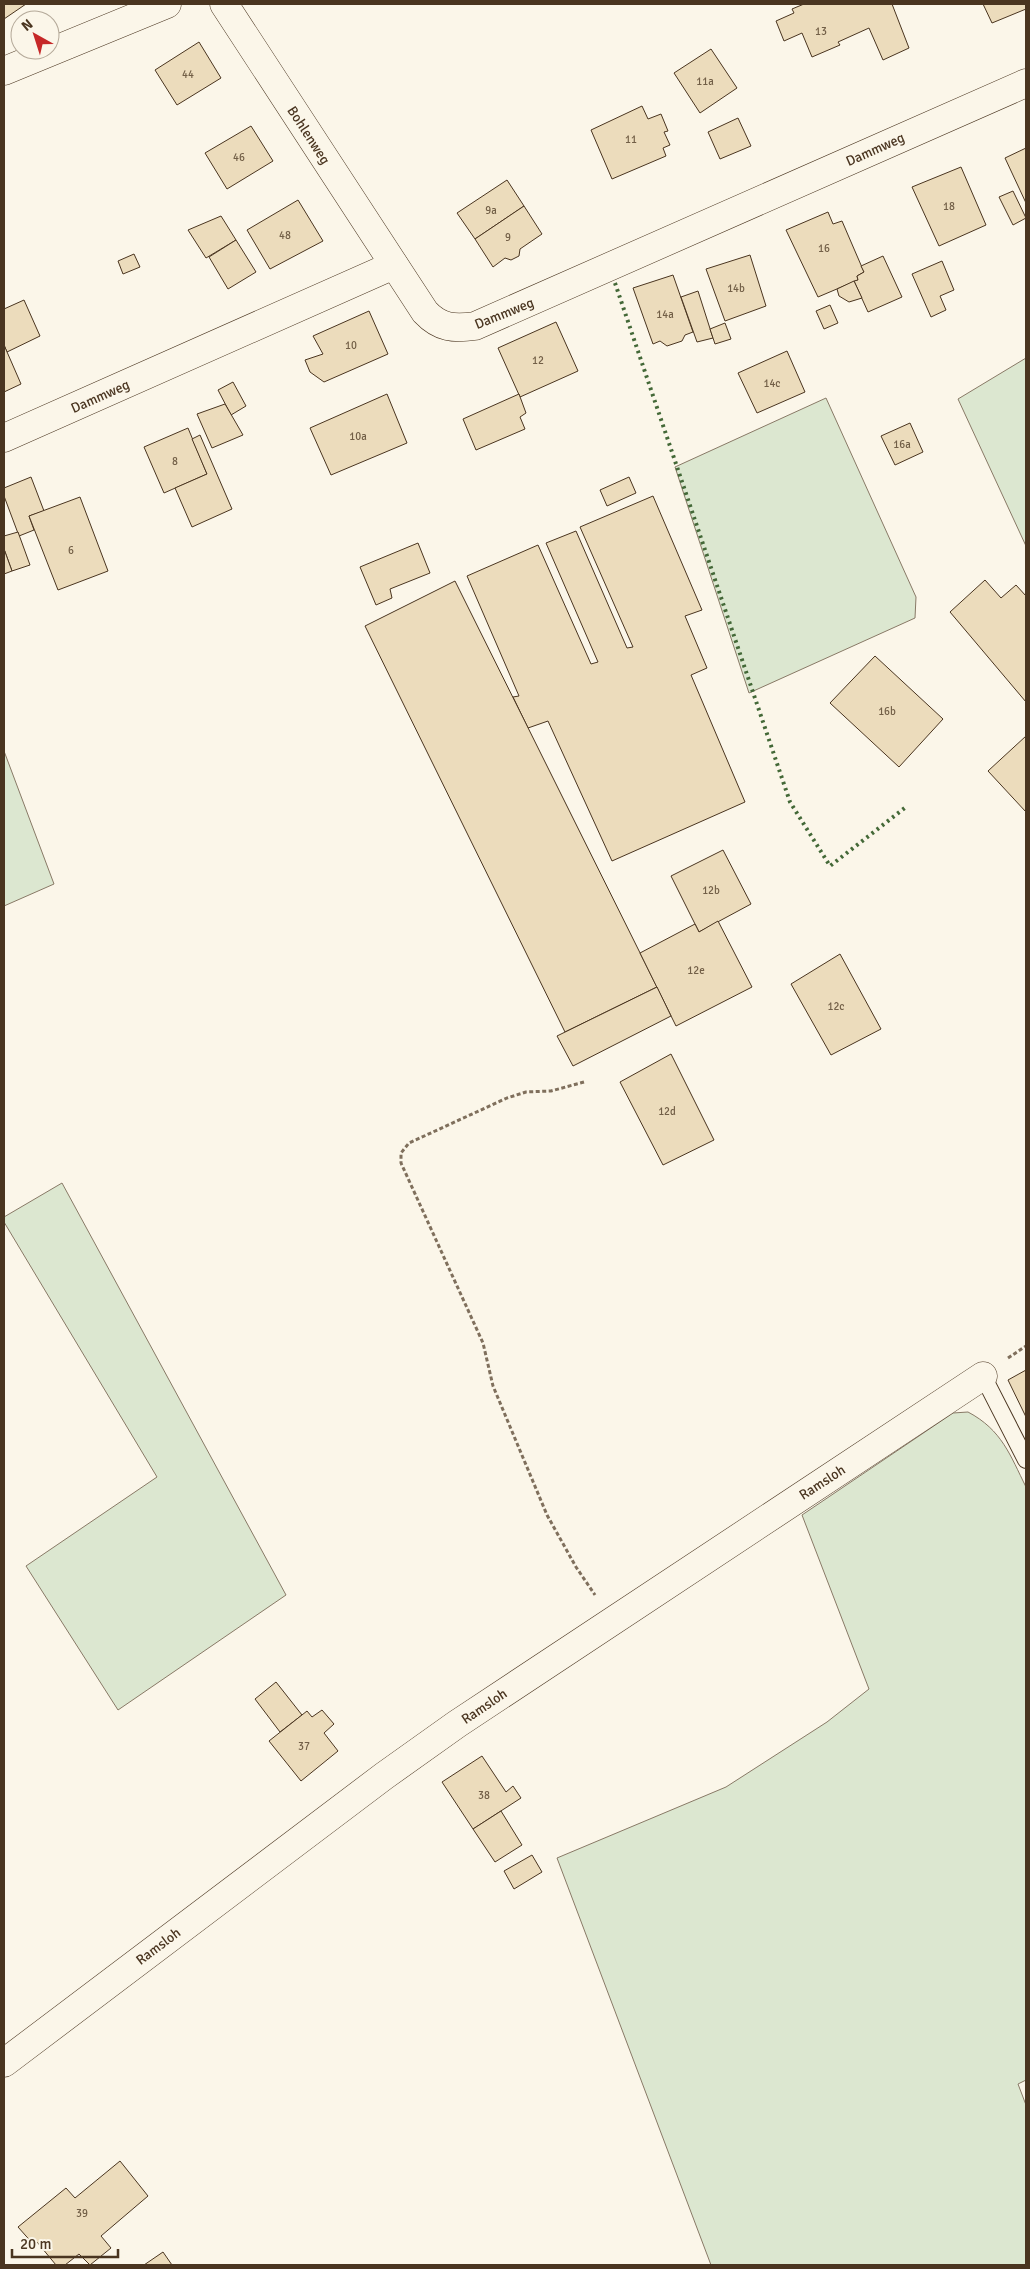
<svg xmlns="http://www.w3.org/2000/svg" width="1030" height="2269" viewBox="0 0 1030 2269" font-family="Signika,sans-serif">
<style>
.green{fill:#dce7d0;stroke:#887966}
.building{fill:#ecdcbc;stroke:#4a3520}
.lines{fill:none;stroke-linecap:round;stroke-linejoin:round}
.lane-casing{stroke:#4a3520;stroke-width:18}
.street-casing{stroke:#4a3520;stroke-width:29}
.path{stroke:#7f6f5c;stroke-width:3;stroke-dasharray:4 2.5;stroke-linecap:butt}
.lane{stroke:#fbf6e9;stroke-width:16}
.street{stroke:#fbf6e9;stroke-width:28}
.hedge{stroke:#436837;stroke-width:4;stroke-dasharray:2.5 4;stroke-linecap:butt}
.labels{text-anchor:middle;stroke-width:4;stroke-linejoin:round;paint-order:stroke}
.number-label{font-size:11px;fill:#725f47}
.street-label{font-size:14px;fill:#4a3520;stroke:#fbf6e9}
</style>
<rect width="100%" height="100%" fill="#fbf6e9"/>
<g class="green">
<polygon points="1026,358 1026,546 958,399"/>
<polygon points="826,398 916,597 915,618 749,693 675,467"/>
<polygon points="4,751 54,884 4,906"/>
<polygon points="62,1183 286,1595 118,1710 26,1566 157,1477 4,1222 4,1217"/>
<path d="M 968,1412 C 1002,1430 1010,1455 1026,1487 L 1026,2080 L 1018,2084 L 1026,2105 L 1026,2265 L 711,2265 L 557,1858 L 726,1787 L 827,1722 L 869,1689 L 802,1515 L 953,1413 Z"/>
</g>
<g class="building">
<polygon points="4,4 26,4 4,19"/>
<polygon points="804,4 892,4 909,48 883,60 869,28 838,42 840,45 812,57 802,33 784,41 776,21 794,13 792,9"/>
<polygon points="983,4 1026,4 1026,9 992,23"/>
<polygon points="199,42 221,78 177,105 155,70"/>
<polygon points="711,49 737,88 700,113 674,73"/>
<polygon points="642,106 648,119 661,114 668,131 664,132 670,145 663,148 666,156 612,179 591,130"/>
<polygon points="738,118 751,146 720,159 708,132"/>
<polygon points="251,126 273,161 227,189 205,153"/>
<polygon points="1026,148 1026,203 1005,158"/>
<polygon points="961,167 986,225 939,246 912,187"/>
<polygon points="507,180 524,206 475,239 457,213"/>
<polygon points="1013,191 1026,218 1013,225 999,197"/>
<polygon points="298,200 323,241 270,269 247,230"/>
<polygon points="524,206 542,234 520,249 519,256 511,260 505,258 493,267 475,239"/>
<polygon points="828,212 833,224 842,221 864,272 857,276 858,280 818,297 786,230"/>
<polygon points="221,216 236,240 206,258 188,230"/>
<polygon points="236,240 256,272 228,289 209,257"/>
<polygon points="134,254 140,267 123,274 118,261"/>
<polygon points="750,255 766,306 725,321 706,269"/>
<polygon points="883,256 902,297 868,312 854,281 858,280 857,276 864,272 861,266"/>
<polygon points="942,261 954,290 940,296 946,310 931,317 912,274"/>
<polygon points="673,275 693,332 685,335 682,341 667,346 660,341 653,344 633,288"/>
<polygon points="854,281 862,298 849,302 839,296 837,289"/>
<polygon points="698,291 713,338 697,342 681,297"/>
<polygon points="24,300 40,336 7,352 4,345 4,309"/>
<polygon points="830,305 838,323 824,329 816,311"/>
<polygon points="369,311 388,354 324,382 310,372 305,360 323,354 313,336"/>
<polygon points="556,322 578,371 520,397 498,348"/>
<polygon points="725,323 731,339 715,344 710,329"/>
<polygon points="4,345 21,384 4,392"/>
<polygon points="787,351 805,392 757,413 738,373"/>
<polygon points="233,382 246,406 231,415 218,390"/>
<polygon points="387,394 407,443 331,475 310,428"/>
<polygon points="519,394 526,413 520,417 525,429 476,450 463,419"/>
<polygon points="225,404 243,435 212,448 197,414"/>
<polygon points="910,423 923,452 895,465 881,436"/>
<polygon points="188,428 207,474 164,493 144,447"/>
<polygon points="200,435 232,509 192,527 175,488 207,474 192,439"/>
<polygon points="31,477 44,511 29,516 34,530 19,536 4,496 4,488"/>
<polygon points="629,477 636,493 607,506 600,490"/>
<polygon points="653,496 702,610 685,616 707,668 691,675 745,802 612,861 548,721 528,728 513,697 519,696 467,576 538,545 591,664 598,662 546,543 576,531 627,648 633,647 580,527"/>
<polygon points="80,497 108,571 58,590 29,516"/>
<polygon points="18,532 30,565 12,571 4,549 4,536"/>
<polygon points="418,543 430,573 390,589 392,598 376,605 360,567"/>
<polygon points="4,549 12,571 4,574"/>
<polygon points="985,580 1001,598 1016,585 1026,596 1026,702 950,612"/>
<polygon points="455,581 657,987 565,1032 365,626"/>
<polygon points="875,656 943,719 899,767 830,703"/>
<polygon points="1026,736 1026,812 988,771"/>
<polygon points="723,850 751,904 699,932 671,876"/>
<polygon points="718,921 752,987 676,1026 640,953 695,924 699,932"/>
<polygon points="840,954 881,1029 831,1055 791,984"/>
<polygon points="657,987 671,1016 573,1066 557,1036"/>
<polygon points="671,1054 714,1140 663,1165 620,1082"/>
<polygon points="1026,1370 1026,1417 1008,1380"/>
<polygon points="276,1682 302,1715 280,1732 255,1699"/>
<polygon points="322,1710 334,1724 324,1733 338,1751 301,1781 269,1741 307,1711 312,1717"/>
<polygon points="482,1756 506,1792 513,1786 521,1798 473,1829 442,1782"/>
<polygon points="501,1811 522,1845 495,1862 473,1829"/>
<polygon points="532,1855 542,1872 514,1889 504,1871"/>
<polygon points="120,2161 148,2196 101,2236 111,2248 90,2265 79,2254 65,2265 56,2265 37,2242 34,2245 18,2227 66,2188 75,2198"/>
<polygon points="163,2252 172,2265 144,2265"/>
</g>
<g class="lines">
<defs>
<polyline id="lane" points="983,1376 1026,1460"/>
<g id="street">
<path d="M 224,4 L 425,312 C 440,328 454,329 475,326 L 1026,83"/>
<polyline points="4,71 167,4"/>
<polyline points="4,438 394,265"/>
<polyline points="4,2063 384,1776 457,1724 983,1376"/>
</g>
</defs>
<use href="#lane" class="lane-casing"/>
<use href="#street" class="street-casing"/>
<g class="path">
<polyline points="584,1082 551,1091 526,1092 507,1098 409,1143 401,1153 401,1163 483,1343 493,1386 547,1515 576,1567 595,1595"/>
<polyline points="1008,1358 1026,1346"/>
</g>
<use href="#lane" class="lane"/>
<use href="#street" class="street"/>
<polyline class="hedge" points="615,283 790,802 830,866 906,807"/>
</g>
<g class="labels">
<g class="number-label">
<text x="821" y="35">13</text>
<text x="188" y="78">44</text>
<text x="705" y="85">11a</text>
<text x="631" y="143">11</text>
<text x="239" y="161">46</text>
<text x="949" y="210">18</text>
<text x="491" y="214">9a</text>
<text x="285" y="239">48</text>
<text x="508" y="241">9</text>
<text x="824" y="252">16</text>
<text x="736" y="292">14b</text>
<text x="665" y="318">14a</text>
<text x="351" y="349">10</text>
<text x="538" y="364">12</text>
<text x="772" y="387">14c</text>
<text x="358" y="440">10a</text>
<text x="902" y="448">16a</text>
<text x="175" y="465">8</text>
<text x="71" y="554">6</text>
<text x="887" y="715">16b</text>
<text x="711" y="894">12b</text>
<text x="696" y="974">12e</text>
<text x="836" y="1010">12c</text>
<text x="667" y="1115">12d</text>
<text x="304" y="1750">37</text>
<text x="484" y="1799">38</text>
<text x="82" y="2217">39</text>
</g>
<g class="street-label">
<text transform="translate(309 135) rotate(57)" y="5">Bohlenweg</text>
<text transform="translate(875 149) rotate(-24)" y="5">Dammweg</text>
<text transform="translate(504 313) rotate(-22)" y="5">Dammweg</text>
<text transform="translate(100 396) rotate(-24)" y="5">Dammweg</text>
<text transform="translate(822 1482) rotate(-33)" y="5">Ramsloh</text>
<text transform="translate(484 1706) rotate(-34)" y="5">Ramsloh</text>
<text transform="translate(158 1946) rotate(-37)" y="5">Ramsloh</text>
</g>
</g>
<rect width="1030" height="2269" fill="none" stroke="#4a3520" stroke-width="10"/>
<g transform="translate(35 35) rotate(321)"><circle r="24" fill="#fbf6e9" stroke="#b4a999"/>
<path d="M0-4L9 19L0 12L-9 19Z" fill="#c62828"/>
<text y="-8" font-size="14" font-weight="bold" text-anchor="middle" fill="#4a3520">N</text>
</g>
<path d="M12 2249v8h106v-8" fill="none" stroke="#4a3520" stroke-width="2.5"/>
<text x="20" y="2249" font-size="15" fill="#4a3520" stroke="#fbf6e9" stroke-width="4" paint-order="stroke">20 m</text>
</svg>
